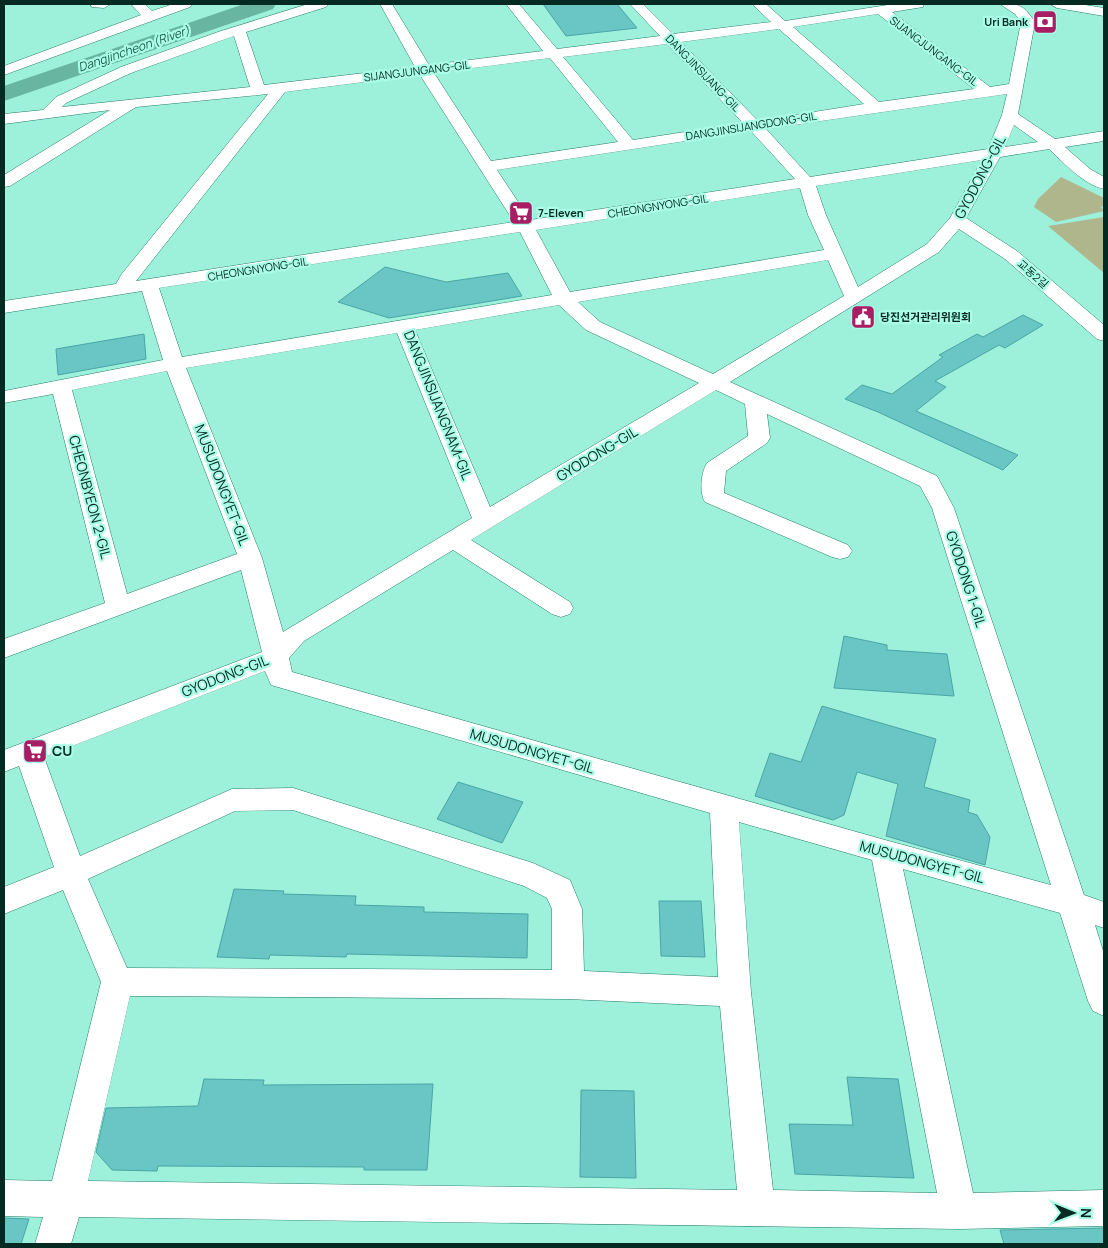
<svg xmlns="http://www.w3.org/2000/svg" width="1108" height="1248" viewBox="0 0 1108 1248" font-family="Manrope,'Noto Sans KR',sans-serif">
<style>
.green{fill:#afb68c}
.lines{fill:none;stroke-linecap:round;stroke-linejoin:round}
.river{fill:#68b5a1;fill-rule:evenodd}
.building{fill:#6ac5c5;stroke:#49a6a6}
.minor-casing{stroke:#257d6a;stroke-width:1}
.minor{fill:#fff;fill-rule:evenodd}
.labels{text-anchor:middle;stroke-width:4.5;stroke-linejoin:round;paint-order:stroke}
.far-poi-label{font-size:11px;font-weight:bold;fill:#052a22;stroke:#aafee7;text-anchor:start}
.far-street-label{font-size:11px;fill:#052a22;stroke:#aafee7}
.far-water-label{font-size:12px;font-style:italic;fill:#1b5a4c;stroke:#aafee7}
.street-label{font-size:14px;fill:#052a22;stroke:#aafee7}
.poi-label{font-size:14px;font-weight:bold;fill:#052a22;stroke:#aafee7;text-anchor:start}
</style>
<rect width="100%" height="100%" fill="#9df0da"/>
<g class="green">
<polygon points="1061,177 1104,198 1104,206 1101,207 1104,211 1056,222 1034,207 1038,199"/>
<polygon points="1104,217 1104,273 1048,226"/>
</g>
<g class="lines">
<polygon class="river" points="244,4 276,4 273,9 4,101 4,86"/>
</g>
<g class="building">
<polygon points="543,4 617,4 637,28 566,36"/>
<polygon points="385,267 446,282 508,273 522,296 389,318 338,302"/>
<polygon points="1023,315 1043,325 1005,348 999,345 935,381 946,387 916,411 1018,455 1003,470 878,412 845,399 862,385 892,394 943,357 939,355 977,334 983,337"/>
<polygon points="144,334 146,359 58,375 56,349"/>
<polygon points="844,636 887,645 887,650 947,654 954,696 834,688"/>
<polygon points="822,706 936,739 924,787 970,800 968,812 977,815 990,837 985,865 886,836 898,784 857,772 844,815 833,820 755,796 770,753 801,762"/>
<polygon points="458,782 523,802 502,843 437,819"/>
<polygon points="234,889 284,891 283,894 356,896 355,905 424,907 424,912 528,914 527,958 347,954 346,957 270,955 269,959 217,957"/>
<polygon points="659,901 701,901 705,957 661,956"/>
<polygon points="847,1077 898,1079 914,1178 795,1174 789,1124 853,1125"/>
<polygon points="204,1079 264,1080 263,1085 433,1084 427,1170 364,1170 364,1167 158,1166 157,1171 112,1170 96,1152 106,1108 198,1106"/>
<polygon points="581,1090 634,1091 636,1178 580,1177"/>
<polygon points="4,1218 29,1219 21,1244 4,1244"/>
<polygon points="1104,1228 1104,1244 1004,1244 1000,1230"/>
</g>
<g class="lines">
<defs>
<g id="minor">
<polygon points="90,4 111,4 104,8 92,7"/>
<polygon points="131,4 145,4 152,11 173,4 192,4 190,7 4,75 4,66 141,15"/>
<path d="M 308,4 L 328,4 L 326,7 L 246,32 L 264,85 L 415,67 L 380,4 L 392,4 L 429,65 L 543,51 L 506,4 L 519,4 L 557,49 L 660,36 L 630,4 L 643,4 L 673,34 L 771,22 L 752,4 L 766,4 L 785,21 L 894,4 L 924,4 L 923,7 L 892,12 L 990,87 L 1009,84 L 1021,22 L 1015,14 L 1000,4 C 1020,3 1024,6 1035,22 L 1018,114 L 1055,139 L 1104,131 L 1104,141 L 1065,147 L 1090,169 L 1104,177 L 1104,189 C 1083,184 1065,164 1049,149 L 1000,157 L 966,218 L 1017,251 L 1104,325 L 1104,341 L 1097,339 L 1005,259 L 959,229 L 939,252 L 730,382 L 937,476 L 954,508 L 1084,895 L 1104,902 L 1104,928 L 1095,925 L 1104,954 L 1104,1016 L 1093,1011 L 1088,1001 L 1060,913 L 903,869 L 973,1193 L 1104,1190 L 1104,1226 L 959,1229 L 79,1217 L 71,1244 L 35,1244 L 43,1217 L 4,1216 L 4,1180 L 52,1181 L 101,982 L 63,890 L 4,914 L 4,887 L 54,867 L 19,766 L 4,772 L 4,750 L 262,652 L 241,570 L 4,658 L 4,639 L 105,603 L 53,394 L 4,403 L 4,391 L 163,360 L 142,291 L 4,313 L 4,301 L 116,284 L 121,275 L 268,94 L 136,107 L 10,186 L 4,187 L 4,175 L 110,110 L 4,124 L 4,114 L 43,110 L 56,97 L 121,67 L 218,32 ZM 878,14 L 974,89 L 879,102 L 793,27 ZM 779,29 L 864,104 L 758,121 L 681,42 ZM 234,36 L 250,87 L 62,107 L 66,103 L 131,73 ZM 667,44 L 743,123 L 633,140 L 563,57 ZM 550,58 L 618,142 L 491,161 L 434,73 ZM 420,75 L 514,222 L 136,281 L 285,92 ZM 1007,94 L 1002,115 L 988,149 L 810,177 L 766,129 ZM 1014,125 L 1038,142 L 1005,147 ZM 751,131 L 795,179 L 530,220 L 497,170 ZM 982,160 L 950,218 L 927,244 L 858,287 L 826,215 L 816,186 ZM 800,188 L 808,215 L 824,250 L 570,292 L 536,230 ZM 520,232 L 552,295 L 182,357 L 159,288 ZM 828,260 L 844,296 L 713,374 L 600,322 L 578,302 ZM 559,305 L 586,330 L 699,383 L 490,507 L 415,330 ZM 397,333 L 472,518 L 283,632 L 262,558 L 186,368 ZM 167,371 L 237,554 L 127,594 L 72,390 ZM 716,390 L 745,404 L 748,436 L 707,463 C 701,472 699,493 705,502 L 832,557 L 840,559 L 848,557 L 852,551 L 848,545 L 724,493 L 726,471 L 767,443 L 770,438 L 767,414 L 920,486 L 932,508 L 1051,885 L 885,840 L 292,672 L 289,658 L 304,641 L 453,550 L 552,614 L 561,617 L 570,614 L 573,608 L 570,602 L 471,540 ZM 265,671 L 271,685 L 710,813 L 718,977 L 584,971 L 582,909 L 570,880 L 533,863 L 293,788 L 232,789 L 80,856 L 44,757 ZM 293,810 L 524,886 L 547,898 L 552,909 L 552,970 L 127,968 L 88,879 L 235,811 ZM 739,822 L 872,860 L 937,1193 L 773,1190 L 751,992 ZM 130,996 L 568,999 L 720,1006 L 737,1190 L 88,1181 Z"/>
<polygon points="1050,4 1079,4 1104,8 1104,16 1057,8"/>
</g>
</defs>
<use href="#minor" class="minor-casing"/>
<use href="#minor" class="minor"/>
</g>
<defs>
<symbol id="bank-square" viewBox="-11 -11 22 22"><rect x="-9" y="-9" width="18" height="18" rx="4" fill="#a71e65" stroke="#aafee7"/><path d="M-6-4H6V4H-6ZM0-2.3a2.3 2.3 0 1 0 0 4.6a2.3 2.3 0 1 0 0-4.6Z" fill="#fff"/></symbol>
<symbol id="supermarket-square" viewBox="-11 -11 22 22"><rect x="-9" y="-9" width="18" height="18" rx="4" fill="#a71e65" stroke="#aafee7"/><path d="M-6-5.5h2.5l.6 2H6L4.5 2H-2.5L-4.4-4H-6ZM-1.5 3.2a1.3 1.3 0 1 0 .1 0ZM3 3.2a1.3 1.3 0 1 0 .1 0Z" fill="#fff"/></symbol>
<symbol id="civic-square" viewBox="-11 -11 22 22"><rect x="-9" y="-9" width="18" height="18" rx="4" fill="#a71e65" stroke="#aafee7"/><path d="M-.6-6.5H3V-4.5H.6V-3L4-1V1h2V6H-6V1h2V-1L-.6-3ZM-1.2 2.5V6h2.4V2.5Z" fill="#fff"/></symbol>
</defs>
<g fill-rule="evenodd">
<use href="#bank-square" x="1031" y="8" width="28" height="28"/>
<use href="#supermarket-square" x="507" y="199" width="28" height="28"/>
<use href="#civic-square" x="849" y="303" width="28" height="28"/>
<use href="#supermarket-square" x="21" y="737" width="28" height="28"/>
</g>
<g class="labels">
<g class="far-poi-label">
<text x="1028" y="26" text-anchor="end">Uri Bank</text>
<text x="538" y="217">7-Eleven</text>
<text x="880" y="321">당진선거관리위원회</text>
</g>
<g class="far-street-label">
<text transform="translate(934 51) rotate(37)" y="4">SIJANGJUNGANG-GIL</text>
<text transform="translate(417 71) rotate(-7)" y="4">SIJANGJUNGANG-GIL</text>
<text transform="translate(703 73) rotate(46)" y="4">DANGJINSIJANG-GIL</text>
<text transform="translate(751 126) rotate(-9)" y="4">DANGJINSIJANGDONG-GIL</text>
<text transform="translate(658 206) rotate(-9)" y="4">CHEONGNYONG-GIL</text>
<text transform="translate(258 269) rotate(-9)" y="4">CHEONGNYONG-GIL</text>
<text transform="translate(1033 274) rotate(41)" y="4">교동2길</text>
</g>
<g class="far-water-label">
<text transform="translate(134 49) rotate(-19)" y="4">Dangjincheon (River)</text>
</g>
<g class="street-label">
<text transform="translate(980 177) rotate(-62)" y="5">GYODONG-GIL</text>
<text transform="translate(438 405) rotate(68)" y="5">DANGJINSIJANGNAM-GIL</text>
<text transform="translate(597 454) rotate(-31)" y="5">GYODONG-GIL</text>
<text transform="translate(222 485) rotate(69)" y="5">MUSUDONGYET-GIL</text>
<text transform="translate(90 497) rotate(75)" y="5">CHEONBYEON 2-GIL</text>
<text transform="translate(966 579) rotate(72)" y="5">GYODONG 1-GIL</text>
<text transform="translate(225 676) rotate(-21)" y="5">GYODONG-GIL</text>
<text transform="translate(532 751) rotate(16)" y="5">MUSUDONGYET-GIL</text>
<text transform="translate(922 862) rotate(15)" y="5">MUSUDONGYET-GIL</text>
</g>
<g class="poi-label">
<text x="52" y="756">CU</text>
</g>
</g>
<rect width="1108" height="1248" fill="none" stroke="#052a22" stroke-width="10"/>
<g transform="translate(1073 1213) rotate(91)" stroke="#aafee7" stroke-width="4" paint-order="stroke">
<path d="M0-4L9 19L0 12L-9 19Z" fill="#052a22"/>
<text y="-8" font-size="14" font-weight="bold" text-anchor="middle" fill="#052a22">N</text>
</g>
</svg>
